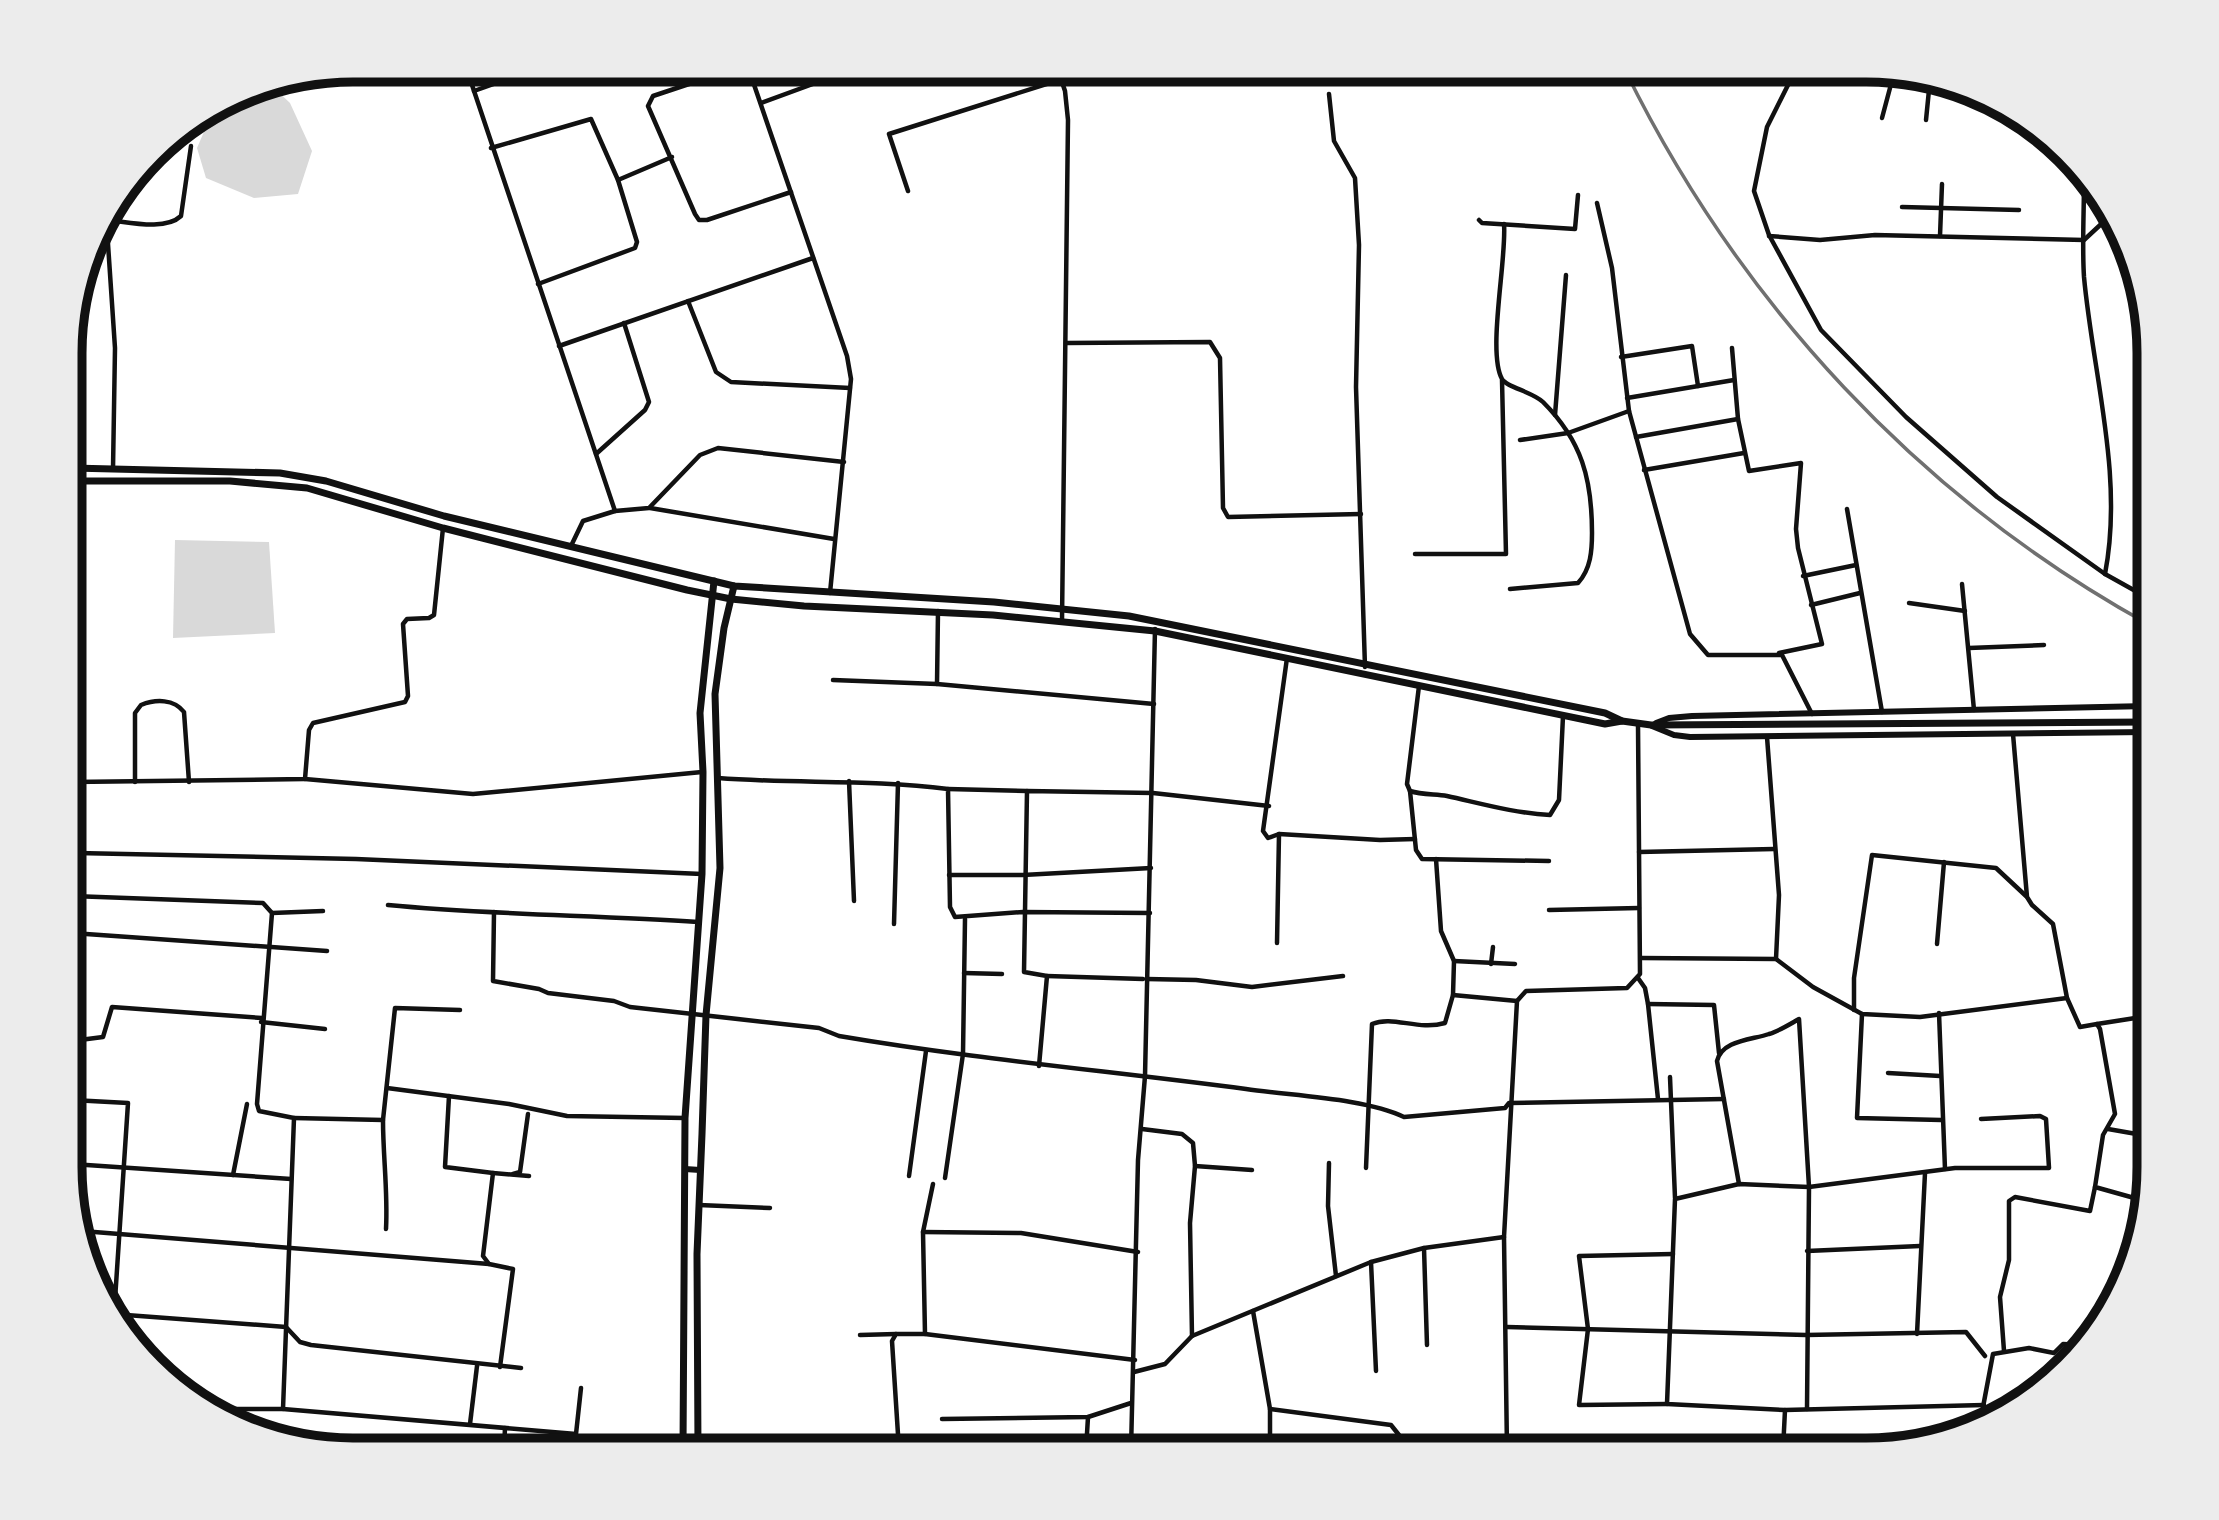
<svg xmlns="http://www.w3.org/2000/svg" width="2219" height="1520" viewBox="0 0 2219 1520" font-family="Karla,sans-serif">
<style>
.water{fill:#d9d9d9}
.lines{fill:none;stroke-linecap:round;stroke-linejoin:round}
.minor{stroke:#111;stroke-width:4.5}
.tertiary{stroke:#111;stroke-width:6}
.secondary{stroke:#111;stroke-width:6}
.primary{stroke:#111;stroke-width:7}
.rail{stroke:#707070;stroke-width:3.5}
.rim{fill:none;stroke:#111;stroke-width:9}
</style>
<rect width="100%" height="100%" fill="#fff"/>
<g class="water">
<polygon points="272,86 290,103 312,151 298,194 254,198 206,178 197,148 213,111 245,91"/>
<polygon points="175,540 269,542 275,633 173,638"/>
</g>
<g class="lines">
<g class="minor">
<polyline points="467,70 615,511 583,521 571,546"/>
<polyline points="731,70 653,96 648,106 695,214 699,220 707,220 791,192"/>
<polyline points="749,70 847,356 851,379 830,593"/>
<polyline points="1058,70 1065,91 1068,120 1062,621"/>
<polyline points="1795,71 1767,127 1754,191 1769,235 1821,330 1906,417 1997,497 2105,574 2148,598"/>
<polyline points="474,91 533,70"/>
<polyline points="1329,94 1334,141 1355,178 1359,245 1356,387 1365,667"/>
<polyline points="761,103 851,70"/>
<polyline points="1882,118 1894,73"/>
<polyline points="1926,120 1930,80"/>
<polyline points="491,148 591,119 618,180 637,242 635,248 538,284"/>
<polyline points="618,180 672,157"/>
<path d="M 2084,181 C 2084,213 2082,246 2084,277 C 2093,375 2124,476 2105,574"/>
<polyline points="908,191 889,134 1091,70"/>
<polyline points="1597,203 1612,268 1629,411 1690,634 1708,655 1782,655 1812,714"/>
<polyline points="1902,207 2019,210"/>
<polyline points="109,216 107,229 115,348 113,469"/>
<path d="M 108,220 C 129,222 165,231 181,216 L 191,146"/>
<polyline points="1479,220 1482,223 1575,229 1578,195"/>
<path d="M 1504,224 C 1507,258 1487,352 1502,379 C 1506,387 1533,392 1543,402 C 1582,441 1592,479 1592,533 C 1592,550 1591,569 1578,583 L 1510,589"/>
<polyline points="1769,236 1820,240 1875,235 2084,240 2112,214"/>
<polyline points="1940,236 1942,184"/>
<polyline points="688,301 716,372 731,382 850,388"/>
<polyline points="1066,343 1210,342 1220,358 1223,508 1228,517 1361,514"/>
<polyline points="559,346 813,258"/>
<polyline points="1732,348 1738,419 1749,471 1801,463 1796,529 1798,548 1822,644 1779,653"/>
<polyline points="1621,357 1692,346 1698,386"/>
<polyline points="1627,398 1734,380"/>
<polyline points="1555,415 1566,275"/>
<polyline points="1636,437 1738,419"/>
<polyline points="1520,440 1568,433 1629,411"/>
<polyline points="596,454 645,410 649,402 624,323"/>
<polyline points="1644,470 1744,453"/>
<polyline points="650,508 834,539"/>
<polyline points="1847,509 1882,712"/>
<polyline points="615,511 649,508 700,455 718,448 844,462"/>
<polyline points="1415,554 1506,554 1502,380"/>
<polyline points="1803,576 1856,565"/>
<polyline points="1962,584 1974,710"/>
<polyline points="1909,603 1965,611"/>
<polyline points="1811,605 1860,593"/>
<polyline points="1969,648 2044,645"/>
<polyline points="833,680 937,684 938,611"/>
<polyline points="937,684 1154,704"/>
<path d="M 1419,686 L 1407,784 L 1410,791 C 1422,795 1435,794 1447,796 C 1483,804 1514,813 1550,815 L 1559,800 L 1563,716"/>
<polyline points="2013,734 2027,897 2032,905 2053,924 2067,998 2080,1027 2097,1024 2100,1029 2115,1114 2103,1135 2095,1187 2145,1201"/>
<polyline points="1767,737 1779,895 1776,959"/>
<path d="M 718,778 C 795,784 871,779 948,789 L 950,907 L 955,917 L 1023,912 L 1150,913"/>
<polyline points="305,779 473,794 702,772"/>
<polyline points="849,781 854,901"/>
<polyline points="72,782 305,779 309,730 313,723 405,702 408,696 403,624 407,619 429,618 434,615 443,528"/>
<path d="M 135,782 L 135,713 L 141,705 C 156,699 174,699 184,712 L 189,782"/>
<polyline points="948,789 1027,791"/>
<polyline points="1410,791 1416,850 1422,859 1549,861"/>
<polyline points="1279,834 1380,840 1415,839"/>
<polyline points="1639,852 1774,849"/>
<polyline points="77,853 356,859 702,874"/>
<polyline points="1436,859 1441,931 1454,961 1453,995"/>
<polyline points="949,875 1023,875 1151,868"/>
<polyline points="72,896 263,903 272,913 257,1104 259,1111 294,1118 283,1409"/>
<path d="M 388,905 C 491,915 595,915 698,922"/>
<polyline points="1549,910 1639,908"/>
<path d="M 494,912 L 493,981 L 539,989 L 548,993 L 614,1001 L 630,1007 L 819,1028 L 839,1036 C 974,1059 1110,1071 1246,1089 C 1292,1096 1364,1098 1404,1117 L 1505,1108 L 1509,1103 L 1724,1099"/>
<polyline points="272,913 323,911"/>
<polyline points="894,924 898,783"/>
<polyline points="72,933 327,951"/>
<polyline points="1277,943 1279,834 1268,838 1263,831 1287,658"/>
<polyline points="1937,944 1944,862"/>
<polyline points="1641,958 1776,959 1813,987 1862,1014 1920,1017 2067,998"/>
<polyline points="1454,961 1515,964"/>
<polyline points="1491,964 1493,947"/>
<polyline points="964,973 1002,974"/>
<polyline points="1047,976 1143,979"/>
<polyline points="1638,978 1645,988 1648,1004 1658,1099"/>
<polyline points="1147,979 1196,980 1252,987 1343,976"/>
<polyline points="1648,1004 1714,1005 1719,1053"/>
<polyline points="1854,1010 1854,978 1872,855 1996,868 2026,896"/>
<polyline points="1939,1013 1945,1169"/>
<polyline points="1862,1014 1857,1118 1941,1120"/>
<polyline points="261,1022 325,1029"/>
<polyline points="2097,1024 2148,1016"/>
<polyline points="72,1041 103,1037 112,1007 262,1018"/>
<polyline points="1039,1066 1047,976 1024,972 1027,791 1153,793 1269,806"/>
<polyline points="1888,1073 1940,1076"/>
<polyline points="1670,1077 1675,1198"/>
<polyline points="387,1088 509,1104 567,1116 685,1118"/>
<polyline points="449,1096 445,1167 493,1173 483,1256 489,1264 513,1269 500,1367"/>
<polyline points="72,1100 128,1103 114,1315"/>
<polyline points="294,1118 383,1120 395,1008 460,1010"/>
<polyline points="1981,1119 2040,1116 2046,1119 2049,1168 1955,1168 1809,1187 1739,1184 1675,1199 1667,1404 1785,1410 1984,1405"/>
<path d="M 383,1120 C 383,1157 388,1192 386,1229"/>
<polyline points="1142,1129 1182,1134 1193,1143 1195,1166 1190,1223 1192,1336"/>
<polyline points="2108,1129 2148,1136"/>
<polyline points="1329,1163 1328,1206 1336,1276"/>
<polyline points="72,1164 291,1179"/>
<polyline points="1195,1166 1252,1170"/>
<path d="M 1366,1168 L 1372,1024 C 1393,1015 1418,1031 1445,1023 L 1453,995 L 1517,1001"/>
<polyline points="493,1173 529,1176"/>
<polyline points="513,1174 520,1172 528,1114"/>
<polyline points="233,1175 247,1104"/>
<polyline points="909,1176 926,1051"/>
<polyline points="945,1178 963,1054 965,919"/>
<path d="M 1739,1184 L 1717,1061 C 1722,1040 1752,1040 1769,1034 C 1779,1031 1790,1024 1799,1019 L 1809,1187 L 1807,1409"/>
<polyline points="699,1205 770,1208"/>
<polyline points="82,1231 489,1264"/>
<polyline points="923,1232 1021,1233 1138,1252"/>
<polyline points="1424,1248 1427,1345"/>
<polyline points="1807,1251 1920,1246"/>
<polyline points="1371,1262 1376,1371"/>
<polyline points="1253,1311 1270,1409 1391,1425 1399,1435 1399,1450"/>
<polyline points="113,1314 286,1327 300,1342 311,1345 521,1368"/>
<polyline points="1507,1327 1806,1335 1966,1332 1985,1356"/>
<polyline points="925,1334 923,1232 933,1184"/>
<polyline points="1917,1334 1925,1173"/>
<polyline points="860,1335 896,1334"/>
<polyline points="2004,1351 2000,1297 2009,1260 2009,1201 2015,1197 2090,1211 2095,1187"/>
<polyline points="1134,1372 1165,1364 1192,1336 1371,1262 1424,1248 1504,1237"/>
<polyline points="1667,1404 1579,1405 1588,1329 1579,1256 1673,1254"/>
<polyline points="214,1409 283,1409 576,1434 581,1388"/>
<polyline points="942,1419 1088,1417 1131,1403"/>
<polyline points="1980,1423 1993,1354 2029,1348 2054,1353 2063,1344 2084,1345"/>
<polyline points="470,1424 477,1366"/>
<polyline points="698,1438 756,1440 809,1447"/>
<polyline points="504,1449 505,1428"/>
<polyline points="899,1450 892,1341 896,1334 925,1334 1135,1360"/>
<polyline points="1086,1450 1088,1417"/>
<polyline points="1131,1450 1138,1160 1145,1076 1155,629"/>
<polyline points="1270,1450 1270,1409"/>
<polyline points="1507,1450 1504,1237 1517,1001 1526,991 1627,988 1640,974 1638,724"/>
<polyline points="1783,1450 1785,1410"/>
</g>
<g class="tertiary">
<polyline points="1656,723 1669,718 1692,716 2148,706"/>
<polyline points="1652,726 1674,735 1690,737 2148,732"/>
</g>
<polyline class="secondary" points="685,1169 700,1170"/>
<g class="primary">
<polyline points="72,468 280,473 326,481 444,516 734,586 994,602 1129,616 1605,713 1622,721 1651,725 2148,722"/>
<polyline points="72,481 230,481 307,488 443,528 687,590 731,599 804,606 993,615 1155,631 1605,724 1622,721"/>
<polyline points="683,1450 685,1118 702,874 703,772 700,713 714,581"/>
<polyline points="698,1450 697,1254 702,1134 706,1015 720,868 715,694 724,628 734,586"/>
</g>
<path class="rail" d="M 1625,70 C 1740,304 1920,498 2148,624"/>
</g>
<path d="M0 0H2219V1520H0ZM353 82H1866A271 271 0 0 1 2137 353V1167A271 271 0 0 1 1866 1438H353A271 271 0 0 1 82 1167V353A271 271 0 0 1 353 82Z" fill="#ececec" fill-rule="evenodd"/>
<path class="rim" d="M353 82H1866A271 271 0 0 1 2137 353V1167A271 271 0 0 1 1866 1438H353A271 271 0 0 1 82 1167V353A271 271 0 0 1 353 82Z"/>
</svg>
